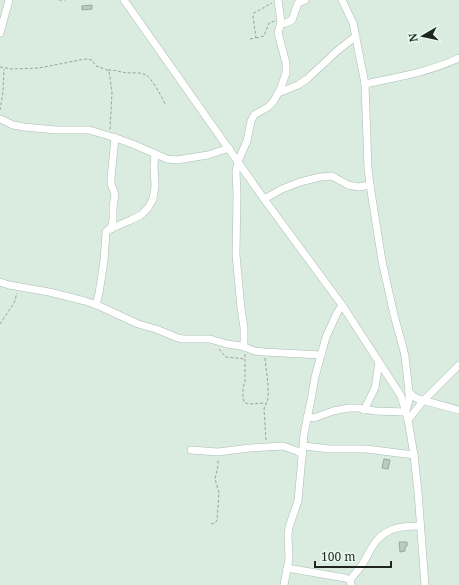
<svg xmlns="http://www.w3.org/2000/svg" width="459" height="585" viewBox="0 0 459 585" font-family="'Noto Serif',serif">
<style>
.building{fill:#baccc1;stroke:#97a79d}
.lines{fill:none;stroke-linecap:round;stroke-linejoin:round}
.minor-casing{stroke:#acbdb3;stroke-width:8}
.path{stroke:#97a49c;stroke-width:1;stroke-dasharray:3 2;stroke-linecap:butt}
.minor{stroke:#fff;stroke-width:7}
</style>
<rect width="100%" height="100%" fill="#daebe0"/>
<g class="building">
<polygon points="92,5 92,9 82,10 82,6"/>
<polygon points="384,459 390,460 388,469 382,468"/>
<polygon points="399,542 407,542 407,546 405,547 405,551 400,552"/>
</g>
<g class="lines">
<defs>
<g id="minor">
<polyline points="124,0 264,199 342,305 401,396 408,420 414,455 418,492 425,585"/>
<polyline points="342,0 353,23 365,84 368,168 370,185 382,261 394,315 402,344 405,356 409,392 409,400 406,410"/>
<polyline points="281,24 286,23 292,20 298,3 305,0"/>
<polyline points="0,33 9,0"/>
<path d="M 365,84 C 398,77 429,72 459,58"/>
<polyline points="278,93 298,85 307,79 337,51 356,36"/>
<polyline points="0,119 13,125 24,127 56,130 89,130 116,138 135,145 167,159 177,160 208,155 229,148"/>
<polyline points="264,199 282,189 300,182 320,177 332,176 348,185 359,187 370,185"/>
<polyline points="111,229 113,220 113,207 115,194 111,184 111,178 115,138"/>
<polyline points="0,282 9,285 49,292 85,301 97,305 138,324 156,329 178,338 183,339 210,339 227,344 241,346 255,351 264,352 321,355"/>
<polyline points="96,305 99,293 104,261 106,232 108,230 110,229 131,220 141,215 148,208 153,199 155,186 154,166 155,154"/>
<polyline points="244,347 244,328 241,308 236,255 237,195 236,172 238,161 247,141 251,121 254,115 268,107 273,102 280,90 286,73 286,63 278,33 281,22 278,0"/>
<polyline points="409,392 413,396 418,399 459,410"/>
<polyline points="364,410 375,388 379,362"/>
<polyline points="307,417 314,418 333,411 349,408 359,408 375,411 406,412"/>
<polyline points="408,420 423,401 459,365"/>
<polyline points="304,446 329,449 366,449 414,455"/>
<polyline points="191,450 218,452 250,448 283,446 297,451 303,454"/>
<polyline points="287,568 345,578 350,580 351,585"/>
<path d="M 350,580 C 354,575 358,570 362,565 C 370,552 374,538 389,531 C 398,526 410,526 420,526"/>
<polyline points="284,585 289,559 288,535 289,527 298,501 304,434 311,400 315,377 326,337 337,313 342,305"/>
</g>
</defs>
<use href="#minor" class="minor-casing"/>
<g class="path">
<polyline points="59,0 65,0"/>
<polyline points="256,38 264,36 269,23 275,21"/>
<polyline points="250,39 255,38 256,37 253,17 254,13 272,3"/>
<polyline points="0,67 12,69 39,68 80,60 86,59 92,60 96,66 105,69 109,71 112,92 110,130"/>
<path d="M 108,70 C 115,70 121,72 127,73 C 133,73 141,72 146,75 C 151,77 162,97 165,104"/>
<polyline points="0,110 3,92 4,69"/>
<polyline points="0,324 14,303 17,293"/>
<polyline points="219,349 226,357 245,359"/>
<polyline points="245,354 245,381 243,388 243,398 244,402 248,404 266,403"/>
<path d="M 265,358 C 266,371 269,384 268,397 C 268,402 265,405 264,409 L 266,440"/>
<polyline points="211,524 215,523 217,520 219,493 215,479 218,466 218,459"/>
</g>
<use href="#minor" class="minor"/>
</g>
<g transform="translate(423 36) rotate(261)" stroke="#e7f9ee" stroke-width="3" paint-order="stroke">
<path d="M0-3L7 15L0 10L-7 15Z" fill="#1f2622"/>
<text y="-6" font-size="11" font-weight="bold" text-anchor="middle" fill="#1f2622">N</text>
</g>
<path d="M315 561v6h76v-6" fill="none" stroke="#1f2622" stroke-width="2"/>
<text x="321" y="561" font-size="12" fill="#1f2622" stroke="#e7f9ee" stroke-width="3" paint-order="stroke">100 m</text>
</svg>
